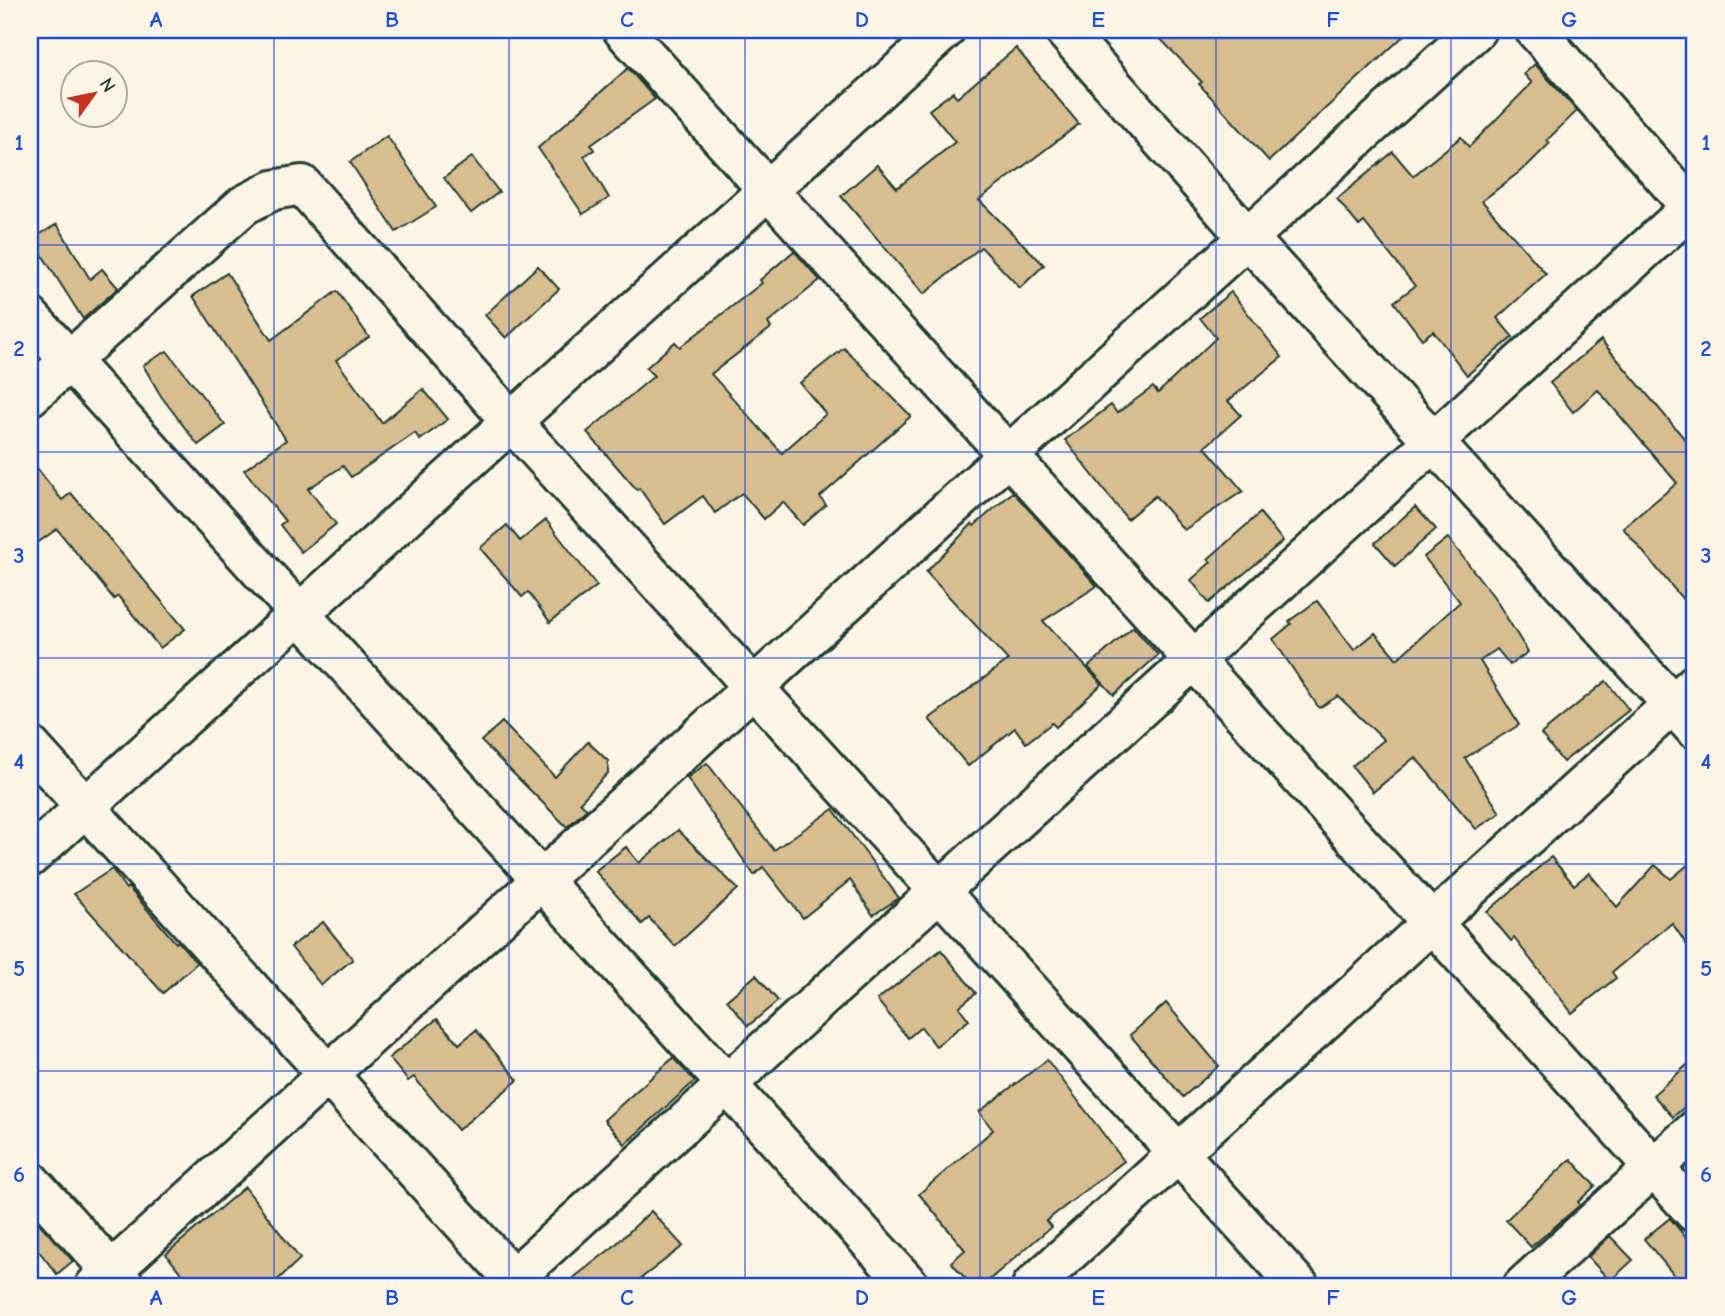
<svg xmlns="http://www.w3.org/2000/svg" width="1725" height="1316" viewBox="0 0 1725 1316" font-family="'Comic Neue',sans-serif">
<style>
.building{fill:#d8bd8e;stroke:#1f3d34;stroke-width:2}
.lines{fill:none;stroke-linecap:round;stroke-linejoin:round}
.minor-casing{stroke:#1f3d34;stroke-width:44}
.secondary-casing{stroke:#1f3d34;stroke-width:44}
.minor{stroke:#fcf5e5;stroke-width:38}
.secondary{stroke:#fcf5e5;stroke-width:38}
.grid{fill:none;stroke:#1d4ed8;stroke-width:2;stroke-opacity:0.55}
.neatline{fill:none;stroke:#1d4ed8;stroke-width:2.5}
.grid-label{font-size:23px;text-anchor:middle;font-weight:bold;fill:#1d4ed8}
</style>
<rect width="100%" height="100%" fill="#fcf5e5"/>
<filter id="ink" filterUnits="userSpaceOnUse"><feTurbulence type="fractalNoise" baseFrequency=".0143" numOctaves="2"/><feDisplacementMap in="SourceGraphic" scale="14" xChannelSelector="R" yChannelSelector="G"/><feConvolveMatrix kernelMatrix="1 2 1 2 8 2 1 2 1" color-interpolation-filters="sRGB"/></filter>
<g filter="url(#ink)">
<g class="building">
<polygon points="1152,30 1410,30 1269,161 1199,84 1202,82"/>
<polygon points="1016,48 1079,124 979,200 1044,265 1020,288 981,247 924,294 841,196 877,165 897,188 955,142 929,110 953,92 957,98"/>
<polygon points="1535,64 1577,111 1547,140 1550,143 1527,166 1482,201 1546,274 1497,318 1513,337 1467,375 1433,331 1422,339 1394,302 1415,286 1364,222 1359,226 1337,199 1393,152 1413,176 1461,137 1469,147 1532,83 1524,74"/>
<polygon points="628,68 655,99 591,145 594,150 584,156 609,198 583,214 538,148"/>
<polygon points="387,136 436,207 396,232 350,162"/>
<polygon points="472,157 499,192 471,213 444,178"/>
<polygon points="57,224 90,279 102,269 118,288 83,319 32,239"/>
<polygon points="794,251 820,280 768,323 771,328 711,374 782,453 826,414 800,383 844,348 911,416 820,497 826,505 803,525 783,502 764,519 742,493 715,513 703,496 665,524 639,488 637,490 587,432 654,376 646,368 675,342 680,347 762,283 760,280"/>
<polygon points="538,266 559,289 506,338 485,315"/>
<polygon points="227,273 271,340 337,291 369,337 336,360 382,423 423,389 448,419 420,440 415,433 351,477 343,466 308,489 336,524 301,552 280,525 285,521 244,470 286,440 193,296"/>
<polygon points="1231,292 1282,357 1228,401 1241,415 1205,447 1243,491 1184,530 1155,496 1127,519 1065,440 1111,405 1117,413 1153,387 1158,393 1216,338 1200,318"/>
<polygon points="1601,340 1695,451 1695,614 1623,528 1677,483 1598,390 1573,412 1550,383"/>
<polygon points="167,351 225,425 198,445 161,396 143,365"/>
<polygon points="30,459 62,500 71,493 185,629 160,648 118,596 114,599 57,529 30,548"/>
<polygon points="1013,492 1097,586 1043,621 1102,684 1056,727 1052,723 1026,743 1015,728 968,766 929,719 1008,660 926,572 972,524 974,526"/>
<polygon points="1415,507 1436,529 1395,566 1375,543"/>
<polygon points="1260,513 1283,541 1209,603 1191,580 1211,562 1208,559"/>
<polygon points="546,520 597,586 550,622 528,592 522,597 480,548 507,525 520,541"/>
<polygon points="1448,538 1494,597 1528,652 1510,665 1497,649 1480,661 1519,725 1465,758 1500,813 1476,829 1415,757 1373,792 1352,766 1384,740 1338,696 1319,708 1273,639 1291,624 1289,621 1317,601 1354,650 1375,633 1397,659 1460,602 1424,557"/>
<polygon points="1133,627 1158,655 1114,695 1088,667"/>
<polygon points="1606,681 1629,710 1563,762 1541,734"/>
<polygon points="502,722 555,777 588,742 608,761 608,773 580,802 587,809 567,827 481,741"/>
<polygon points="707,763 774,850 833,809 899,898 873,915 850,880 803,918 763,867 754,875 687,778"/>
<polygon points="678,830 738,889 675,946 649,918 642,924 595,871 626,847 639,863"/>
<polygon points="1551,857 1574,885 1589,873 1617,907 1655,865 1671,879 1695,859 1695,957 1672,923 1612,972 1616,978 1572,1013 1514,938 1511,941 1487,912"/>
<polygon points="112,869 126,889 128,887 176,943 178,941 197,963 163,993 74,894"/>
<polygon points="323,922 353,959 321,985 291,947"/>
<polygon points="941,950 976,993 959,1007 969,1020 936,1046 921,1027 908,1038 877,1000"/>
<polygon points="756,975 778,1001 748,1026 727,1000"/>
<polygon points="1166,1003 1219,1066 1183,1097 1130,1035"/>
<polygon points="437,1019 459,1044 476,1030 518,1080 458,1130 414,1077 408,1081 389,1058"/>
<polygon points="673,1058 695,1081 625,1144 604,1120"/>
<polygon points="1695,1058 1695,1098 1673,1117 1653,1095"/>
<polygon points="1047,1060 1124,1161 1046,1221 1051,1227 982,1286 972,1286 951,1262 965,1250 919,1194 993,1130 979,1112"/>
<polygon points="1571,1159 1595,1186 1578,1202 1580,1205 1531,1247 1506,1220"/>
<polygon points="245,1187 300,1259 271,1286 191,1286 166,1254"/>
<polygon points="651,1211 683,1246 631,1286 563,1286 613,1247"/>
<polygon points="30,1213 73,1261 57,1274 30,1240"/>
<polygon points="1670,1218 1695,1249 1695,1286 1683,1286 1644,1239"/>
<polygon points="1610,1236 1633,1260 1610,1281 1588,1257"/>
</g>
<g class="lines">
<defs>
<g id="minor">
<polyline points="623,30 1695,1213"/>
<polyline points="1064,30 1248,238 1695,729"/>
<polyline points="1535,30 1695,212"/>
<polyline points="30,317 910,1286"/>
<polyline points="30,396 244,205 273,190 302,185 511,421 1299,1286"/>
<polyline points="30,746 520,1286"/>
<polyline points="30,1181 125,1286"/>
<polyline points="95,1286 1476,30"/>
<polyline points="505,1286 1695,204"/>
<polyline points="1032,1286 1695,684"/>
<polyline points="1523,1286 1695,1130"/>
</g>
<polyline id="secondary" points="30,857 945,30"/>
</defs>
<use href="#minor" class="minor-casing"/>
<use href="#secondary" class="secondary-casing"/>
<use href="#minor" class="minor"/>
<use href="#secondary" class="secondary"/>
</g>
</g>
<path class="grid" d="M 274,30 L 274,1286M 509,30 L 509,1286M 745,30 L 745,1286M 980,30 L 980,1286M 1216,30 L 1216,1286M 1451,30 L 1451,1286M 30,245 L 1695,245M 30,452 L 1695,452M 30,658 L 1695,658M 30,864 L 1695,864M 30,1071 L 1695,1071"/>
<rect width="1725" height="1316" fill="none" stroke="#fcf5e5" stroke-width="77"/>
<g transform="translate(94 94) rotate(57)"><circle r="33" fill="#fcf5e5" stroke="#a4ab9e" stroke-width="2"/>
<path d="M0-5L12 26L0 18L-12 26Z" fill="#c8321e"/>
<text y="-10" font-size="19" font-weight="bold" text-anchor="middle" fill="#1f3d34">N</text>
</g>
<rect x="38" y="38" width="1648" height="1240" class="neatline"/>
<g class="grid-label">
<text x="156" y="27">A</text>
<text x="392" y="27">B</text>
<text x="627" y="27">C</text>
<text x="862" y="27">D</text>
<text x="1098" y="27">E</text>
<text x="1333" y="27">F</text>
<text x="1569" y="27">G</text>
<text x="19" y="150">1</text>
<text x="1706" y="150">1</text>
<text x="19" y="356">2</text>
<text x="1706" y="356">2</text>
<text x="19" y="563">3</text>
<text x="1706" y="563">3</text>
<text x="19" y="769">4</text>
<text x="1706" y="769">4</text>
<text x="19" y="976">5</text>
<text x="1706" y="976">5</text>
<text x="19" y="1182">6</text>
<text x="1706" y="1182">6</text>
<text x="156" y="1305">A</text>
<text x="392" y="1305">B</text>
<text x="627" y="1305">C</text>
<text x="862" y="1305">D</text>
<text x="1098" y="1305">E</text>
<text x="1333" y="1305">F</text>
<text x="1569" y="1305">G</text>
</g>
</svg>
